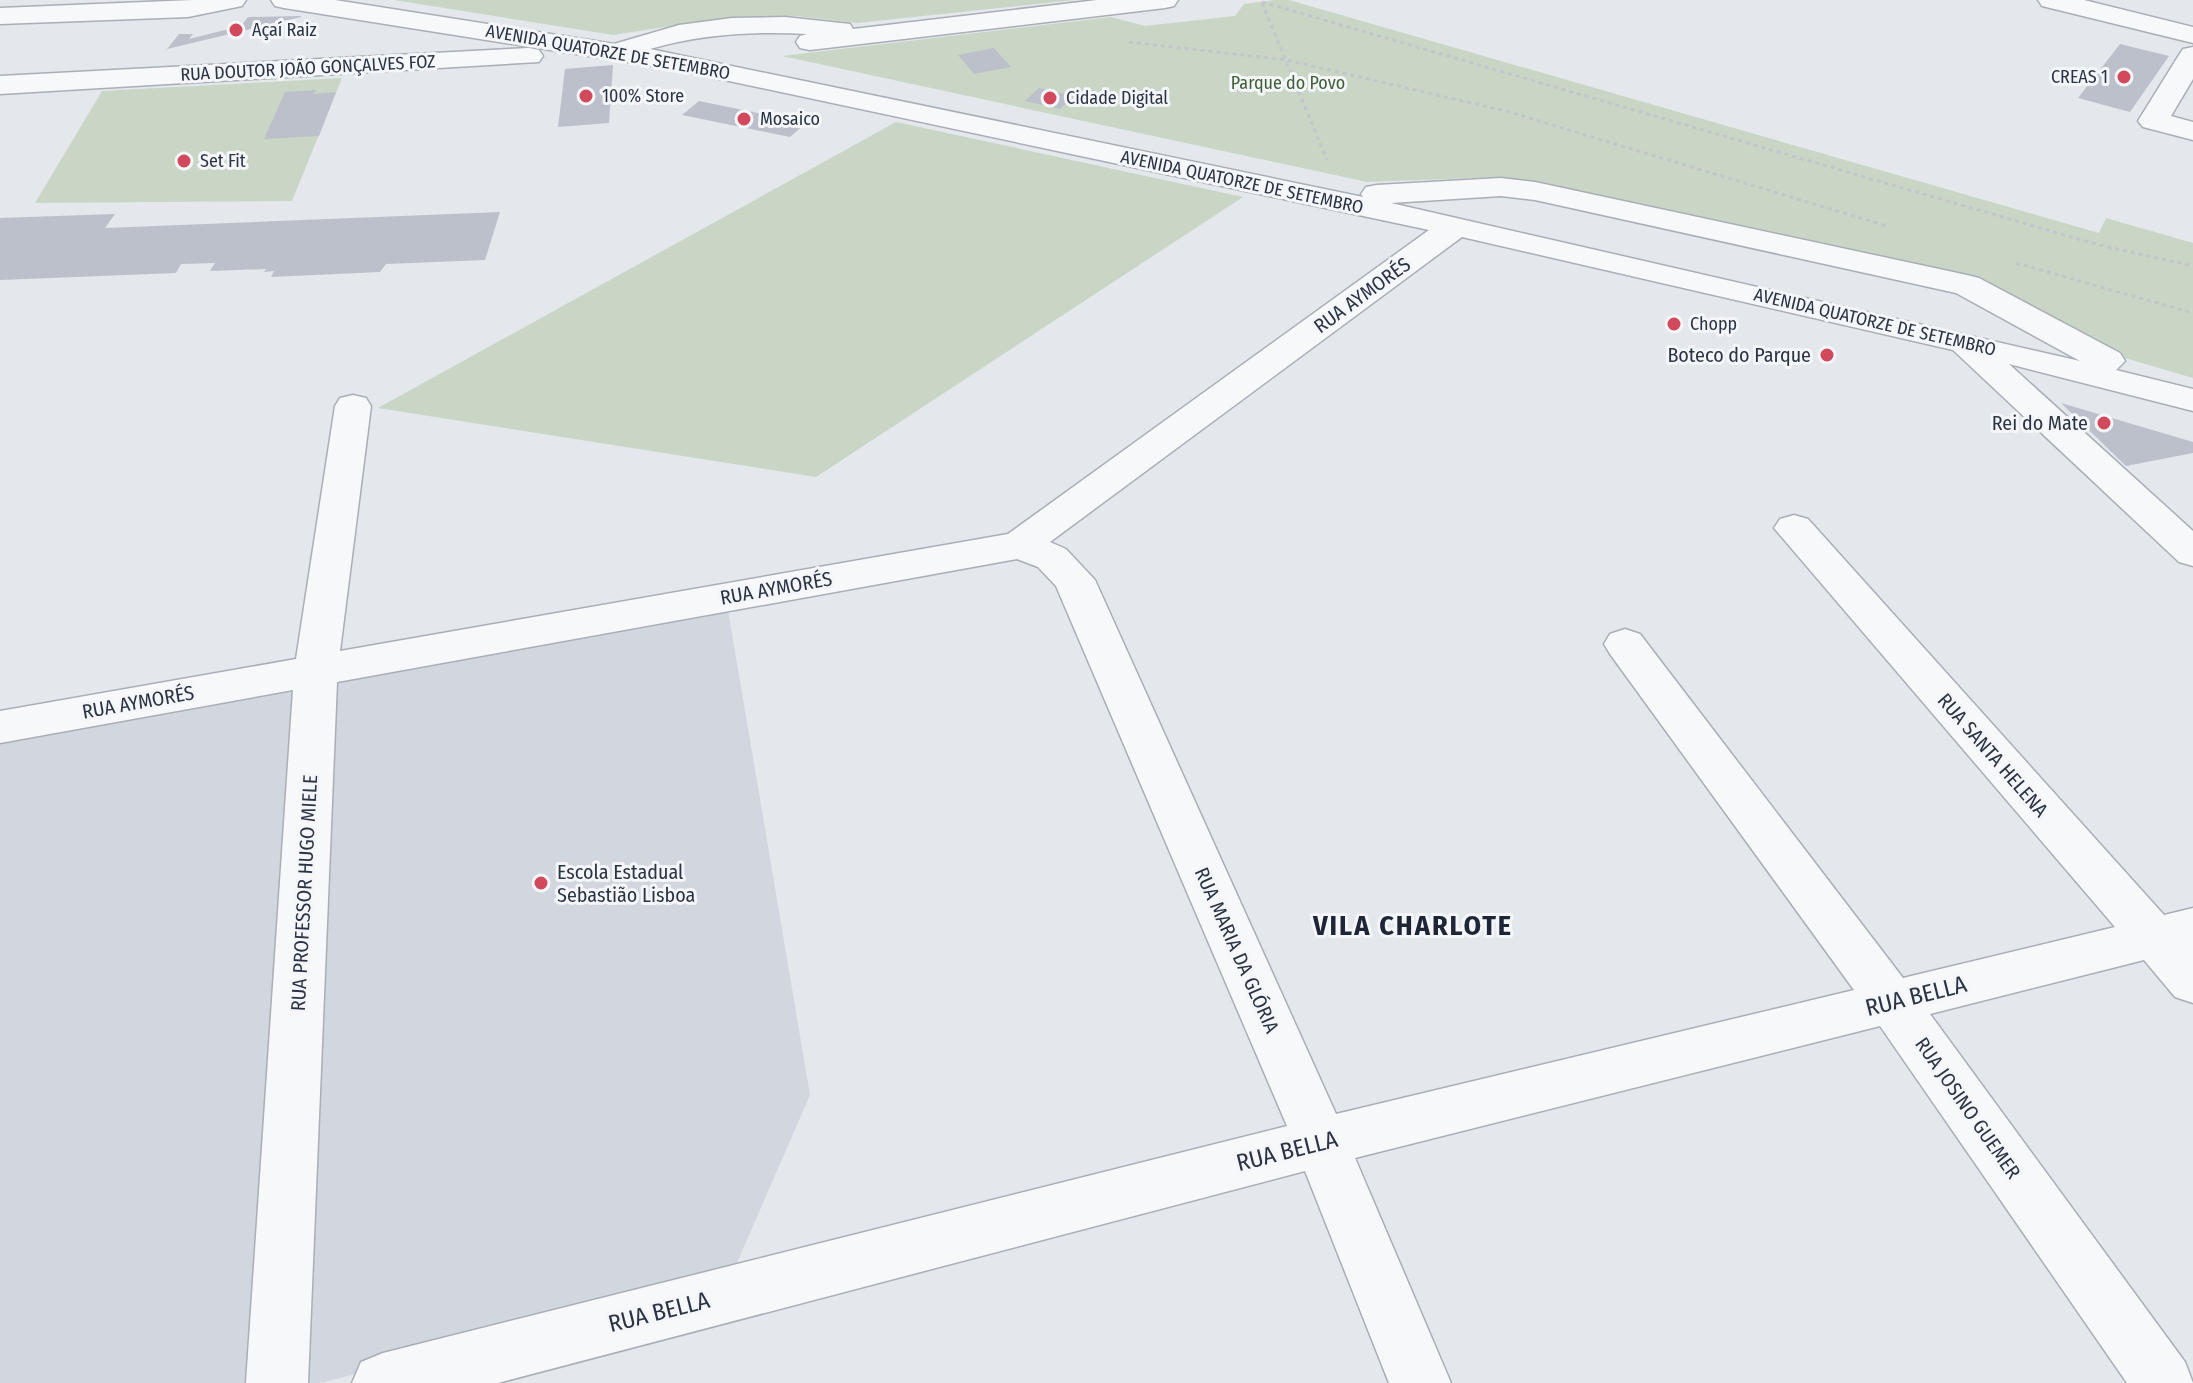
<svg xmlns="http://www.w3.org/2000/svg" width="2193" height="1383" viewBox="0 0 2193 1383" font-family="'Fira Sans Condensed',sans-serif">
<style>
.built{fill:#d2d6de}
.green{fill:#c9d6c5}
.building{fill:#bbc0ca}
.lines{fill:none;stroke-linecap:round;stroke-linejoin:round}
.minor-casing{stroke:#a9aeb7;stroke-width:3}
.path{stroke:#c2c5cb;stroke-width:3;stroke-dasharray:4 4;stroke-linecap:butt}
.minor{fill:#f7f8fa;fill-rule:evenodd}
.poi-dot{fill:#d1495b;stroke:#f4f6f9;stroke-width:3}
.labels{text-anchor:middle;stroke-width:6;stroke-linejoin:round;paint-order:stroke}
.far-poi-label{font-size:18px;fill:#2b3445;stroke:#f4f6f9;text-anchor:start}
.far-street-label{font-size:18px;fill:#2b3445;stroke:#f4f6f9}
.far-park-label{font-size:18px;fill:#3f6138;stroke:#f4f6f9}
.street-label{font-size:20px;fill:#2b3445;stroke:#f4f6f9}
.poi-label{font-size:20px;fill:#2b3445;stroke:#f4f6f9;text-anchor:end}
.near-street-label{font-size:24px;fill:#2b3445;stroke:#f4f6f9}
.district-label{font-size:28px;font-weight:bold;letter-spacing:2px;fill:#1d2536;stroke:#f4f6f9}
</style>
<rect width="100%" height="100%" fill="#e4e7ec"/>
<polygon class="built" points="727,604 810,1095 729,1281 320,1383 0,1383 0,729"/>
<g class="green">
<polygon points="394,0 1075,0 857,23 795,16 730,17 613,35"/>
<polygon points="1275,0 1289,0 2099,233 2106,218 2193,243 2193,378 2125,358 1963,282 1500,177 1367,182 782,56 1111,17 1145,26 1235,16 1244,4"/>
<polygon points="342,78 292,201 35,203 102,91"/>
<polygon points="896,122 1243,197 816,477 378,408"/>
</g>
<g class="building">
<polygon points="301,16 301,17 167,49 179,34 193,34 189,39 241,26 248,17"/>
<polygon points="2120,44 2169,56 2130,112 2078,98"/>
<polygon points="994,48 1011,67 974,74 958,55"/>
<polygon points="613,65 609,123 558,127 565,69"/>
<polygon points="1039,88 1074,96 1060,109 1025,101"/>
<polygon points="316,90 314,94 336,92 319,136 264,139 285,92"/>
<polygon points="699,101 806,123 790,137 682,115"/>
<polygon points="500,212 485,260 386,264 380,272 271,277 274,271 264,272 266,269 210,271 215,263 181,264 176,273 0,280 0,218 115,214 105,228"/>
<polygon points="2061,403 2193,442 2193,453 2126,466"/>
</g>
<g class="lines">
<defs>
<g id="minor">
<polygon points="193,0 246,0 242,6 188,17 0,24 0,8"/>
<path d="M 271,0 L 335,0 L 614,44 L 679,25 L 732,18 L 785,17 L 850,24 L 853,29 L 1097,0 L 1178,0 L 1174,6 L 1165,8 L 810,50 L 800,48 L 796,42 L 800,36 L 807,34 C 754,31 701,34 650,49 L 1363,197 L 1361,194 L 1366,187 L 1377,185 L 1501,178 L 1535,182 L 1967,275 L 1979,278 L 2120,353 L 2125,361 L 2116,370 L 2193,389 L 2193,411 L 2009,364 L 2193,531 L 2193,566 L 2179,562 L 1953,350 L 1462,237 L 1050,542 L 1066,549 L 1095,580 L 1336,1114 L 1854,990 L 1610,654 L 1604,644 L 1610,634 L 1625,629 L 1640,634 L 1903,978 L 2115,927 L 1774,528 L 1780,519 L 1794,515 L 1808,519 L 2164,915 L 2193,908 L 2193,1003 L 2175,997 L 2144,960 L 1930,1014 L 2185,1362 L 2193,1383 L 2127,1383 L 1880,1026 L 1355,1158 L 1451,1383 L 1389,1383 L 1305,1171 L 498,1383 L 352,1383 L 361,1362 L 383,1353 L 1287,1126 L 1056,586 L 1038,567 L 1017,559 L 337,682 L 308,1383 L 246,1383 L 293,690 L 0,743 L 0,711 L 296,659 L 335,406 L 340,398 L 353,395 L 366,398 L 371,406 L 340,651 L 1008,534 L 1429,230 L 677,70 L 284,8 L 275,6 ZM 1501,196 L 1535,200 L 1956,293 L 2080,361 L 1391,203 Z"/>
<polygon points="2038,0 2084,0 2193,27 2193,43 2042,6"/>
<polygon points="2193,47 2193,79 2171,116 2193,122 2193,140 2143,127 2138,121 2179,55 2183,49"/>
<polygon points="529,48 539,50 543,56 539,62 0,94 0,76"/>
</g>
</defs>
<use href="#minor" class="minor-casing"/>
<g class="path">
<polyline points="1262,2 2099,245 2193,266"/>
<polyline points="1262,3 1327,160"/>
<polyline points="1129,42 1286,60 1506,111 1887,226"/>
<polyline points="2016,263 2193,313"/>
</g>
<use href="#minor" class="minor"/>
</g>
<g class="poi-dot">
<circle cx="236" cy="30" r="8"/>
<circle cx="2124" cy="77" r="8"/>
<circle cx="586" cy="96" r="8"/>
<circle cx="1050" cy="98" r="8"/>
<circle cx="744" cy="119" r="8"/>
<circle cx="184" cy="161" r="8"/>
<circle cx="1674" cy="324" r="8"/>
<circle cx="1827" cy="355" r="8"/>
<circle cx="2104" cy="423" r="8"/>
<circle cx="541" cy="883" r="8"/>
</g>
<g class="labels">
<g class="far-poi-label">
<text x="252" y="36">Açaí Raiz</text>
<text x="2108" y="83" text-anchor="end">CREAS 1</text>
<text x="602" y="102">100% Store</text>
<text x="1066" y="104">Cidade Digital</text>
<text x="760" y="125">Mosaico</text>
<text x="200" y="167">Set Fit</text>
<text x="1690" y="330">Chopp</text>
</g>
<g class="far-street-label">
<text transform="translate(608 52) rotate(10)" y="6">AVENIDA QUATORZE DE SETEMBRO</text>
<text transform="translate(308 68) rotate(-3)" y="6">RUA DOUTOR JOÃO GONÇALVES FOZ</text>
<text transform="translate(1242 182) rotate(12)" y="6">AVENIDA QUATORZE DE SETEMBRO</text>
<text transform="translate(1875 322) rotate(13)" y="6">AVENIDA QUATORZE DE SETEMBRO</text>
</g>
<g class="far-park-label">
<text x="1288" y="89">Parque do Povo</text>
</g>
<g class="street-label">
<text transform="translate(1362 295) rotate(-36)" y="7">RUA AYMORÉS</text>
<text transform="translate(776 588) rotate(-10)" y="7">RUA AYMORÉS</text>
<text transform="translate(138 702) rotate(-10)" y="7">RUA AYMORÉS</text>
<text transform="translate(1993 755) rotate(49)" y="7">RUA SANTA HELENA</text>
<text transform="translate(304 893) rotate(-87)" y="7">RUA PROFESSOR HUGO MIELE</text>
<text transform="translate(1237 950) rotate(66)" y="7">RUA MARIA DA GLÓRIA</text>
<text transform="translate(1968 1108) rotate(55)" y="7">RUA JOSINO GUEMER</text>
</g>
<g class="poi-label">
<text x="1811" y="362">Boteco do Parque</text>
<text x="2088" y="430">Rei do Mate</text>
<text x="557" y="879" text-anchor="start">Escola Estadual<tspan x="557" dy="23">Sebastião Lisboa</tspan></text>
</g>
<g class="near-street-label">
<text transform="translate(1916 996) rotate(-14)" y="8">RUA BELLA</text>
<text transform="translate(1287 1151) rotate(-14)" y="8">RUA BELLA</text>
<text transform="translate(659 1312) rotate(-14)" y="8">RUA BELLA</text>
</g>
<g class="district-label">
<text x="1413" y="935">VILA CHARLOTE</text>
</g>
</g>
</svg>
